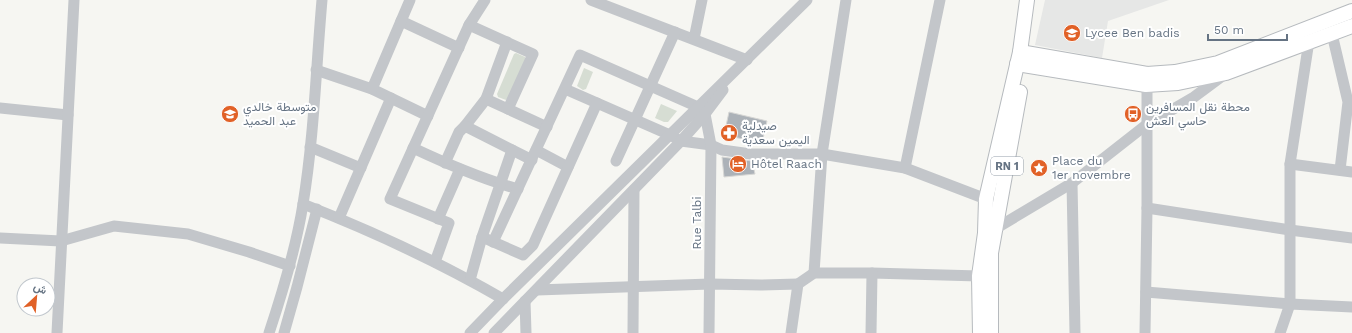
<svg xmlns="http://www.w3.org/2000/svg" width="1352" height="333" viewBox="0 0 1352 333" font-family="'Work Sans',Vazirmatn,sans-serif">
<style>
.built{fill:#e6e7e6}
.green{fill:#d6ddd3}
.building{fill:#acb2b8;stroke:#d7d7d5}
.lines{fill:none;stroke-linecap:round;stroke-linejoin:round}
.major-casing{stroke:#b6babe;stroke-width:16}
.minor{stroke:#c3c6ca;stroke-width:11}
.major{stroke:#fff;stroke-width:14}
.labels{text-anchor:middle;stroke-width:4;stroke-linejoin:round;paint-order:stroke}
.shield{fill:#fff;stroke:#939da8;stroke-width:1}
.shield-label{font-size:11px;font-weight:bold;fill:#657383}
.poi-label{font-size:12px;fill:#657383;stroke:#fff;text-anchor:start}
.street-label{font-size:12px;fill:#657383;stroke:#fff}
</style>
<rect width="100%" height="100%" fill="#f6f6f2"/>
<polygon class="built" points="1045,0 1169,0 1108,21 1102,58 1035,45"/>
<g class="green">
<polygon points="516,53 525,57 525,60 509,98 506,100 498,97 497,94 514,54"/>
<polygon points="584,68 593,72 586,89 583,90 577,86"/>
<polygon points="661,104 677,111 668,122 664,122 655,118"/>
</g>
<g class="building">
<polygon points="729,112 767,121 762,143 724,135"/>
<polygon points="722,157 752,161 755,174 724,177"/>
</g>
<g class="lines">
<defs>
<g id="major">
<polyline points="1020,52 1147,74 1175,72 1218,63 1352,11"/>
<polyline points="1017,64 1146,85 1178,83 1226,73 1352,26"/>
<polyline points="980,333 979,276 985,233 986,199 1020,52 1027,0"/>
<polyline points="991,333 991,253 1020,92"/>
</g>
</defs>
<use href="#major" class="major-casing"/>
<g class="minor">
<polyline points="591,0 747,60"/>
<polyline points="401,21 459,48"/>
<polyline points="469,25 533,54 508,109"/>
<polyline points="1332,34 1348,102 1340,170"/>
<polyline points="694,39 702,0"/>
<polyline points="316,70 372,89 428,116"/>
<polyline points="372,89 410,0"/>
<polyline points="565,89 670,135 681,141 711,145 722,150 751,154 822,154 905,168 986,199"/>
<polyline points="486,99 547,127"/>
<polyline points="0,108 68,115"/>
<polyline points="465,126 486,99 507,42"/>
<polyline points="310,147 361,168"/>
<path d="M 413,148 C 447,164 482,179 518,189"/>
<polyline points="536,150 568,167"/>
<polyline points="616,161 675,32"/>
<polyline points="445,163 459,132 465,126 532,160"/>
<polyline points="1290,164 1352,172"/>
<polyline points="905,168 940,0"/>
<polyline points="1072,183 1075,333"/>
<path d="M 303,204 C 372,231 439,262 503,299"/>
<polyline points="1147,208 1290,230 1352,238"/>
<polyline points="339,218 391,98"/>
<polyline points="438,219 460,169"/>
<polyline points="995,229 1072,183 1146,125 1194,97 1225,74"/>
<polyline points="482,237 523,255 533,245 597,103"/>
<polyline points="0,238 61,241 114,226 188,234 249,252 290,266"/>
<polyline points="493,242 580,55 698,107 705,114 711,145 709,333"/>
<polyline points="435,262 449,223 390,199 469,25 485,0"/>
<polyline points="814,273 822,154 846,0"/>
<polyline points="470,280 482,237 512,150"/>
<polyline points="537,290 710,284 761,285 798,284"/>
<polyline points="1146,292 1290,304 1352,307"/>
<polyline points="525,301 526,333"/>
<polyline points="57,333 74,0"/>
<path d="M 269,333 C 283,291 296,248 303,204 C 314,137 316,68 322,0"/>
<polyline points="284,333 297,287 317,209"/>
<polyline points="470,333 503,299 807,0"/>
<polyline points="494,333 681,141 705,114 723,90"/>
<polyline points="633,333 634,190"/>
<polyline points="791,333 798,284 814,273 872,273 979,276"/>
<polyline points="871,333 872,273"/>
<polyline points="1145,333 1147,208 1147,78"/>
<polyline points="1280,333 1290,304 1290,164 1309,41"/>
</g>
<use href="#major" class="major"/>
</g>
<defs>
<symbol id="school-disc" viewBox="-11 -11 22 22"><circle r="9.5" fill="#e16127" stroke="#fff"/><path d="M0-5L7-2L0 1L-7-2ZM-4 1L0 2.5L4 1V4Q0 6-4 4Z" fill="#fff"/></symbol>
<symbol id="bus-disc" viewBox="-11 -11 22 22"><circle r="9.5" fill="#e16127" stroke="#fff"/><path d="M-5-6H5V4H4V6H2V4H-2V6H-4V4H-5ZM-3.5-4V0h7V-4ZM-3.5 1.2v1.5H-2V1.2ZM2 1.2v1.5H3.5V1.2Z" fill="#fff"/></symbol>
<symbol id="pharmacy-disc" viewBox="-11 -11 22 22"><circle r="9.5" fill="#e16127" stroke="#fff"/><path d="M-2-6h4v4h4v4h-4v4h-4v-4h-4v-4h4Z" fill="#fff"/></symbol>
<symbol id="hotel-disc" viewBox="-11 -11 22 22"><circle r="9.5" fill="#e16127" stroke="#fff"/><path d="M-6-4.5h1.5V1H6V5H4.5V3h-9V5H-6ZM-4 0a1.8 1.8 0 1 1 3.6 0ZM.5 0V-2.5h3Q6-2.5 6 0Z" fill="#fff"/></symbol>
<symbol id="sight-disc" viewBox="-11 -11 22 22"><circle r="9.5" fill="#e16127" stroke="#fff"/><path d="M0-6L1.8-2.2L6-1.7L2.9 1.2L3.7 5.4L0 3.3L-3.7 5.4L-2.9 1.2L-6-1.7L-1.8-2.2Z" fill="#fff"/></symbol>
</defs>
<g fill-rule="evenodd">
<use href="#school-disc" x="1062" y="23" width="20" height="20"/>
<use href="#school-disc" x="220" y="104" width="20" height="20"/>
<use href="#bus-disc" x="1123" y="104" width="20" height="20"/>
<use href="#pharmacy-disc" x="719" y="123" width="20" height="20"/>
<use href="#hotel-disc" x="728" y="154" width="20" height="20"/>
<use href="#sight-disc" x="1029" y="158" width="20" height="20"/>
</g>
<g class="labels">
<rect class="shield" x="991" y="157" width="32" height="18" rx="3"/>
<g class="shield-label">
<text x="1007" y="170">RN 1</text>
</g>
<g class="poi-label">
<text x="1085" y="37">Lycee Ben badis</text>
<text x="243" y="111">متوسطة خالدي<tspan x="243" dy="14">عبد الحميد</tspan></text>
<text x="1146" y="111">محطة نقل المسافرين<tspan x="1146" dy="14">حاسي العش</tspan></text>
<text x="742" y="130">صيدلية<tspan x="742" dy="14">اليمين سعدية</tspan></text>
<text x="1052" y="165">Place du<tspan x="1052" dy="14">1er novembre</tspan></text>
<text x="751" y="168">Hôtel Raach</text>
</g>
<g class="street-label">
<text transform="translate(697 223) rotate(-90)" y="4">Rue Talbi</text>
</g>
</g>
<g transform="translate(36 297) rotate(26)"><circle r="19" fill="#ffffff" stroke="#c1c7cd"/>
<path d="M0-3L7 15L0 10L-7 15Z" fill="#e16127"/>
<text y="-6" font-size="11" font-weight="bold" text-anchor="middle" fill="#657383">ش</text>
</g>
<path d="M1208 34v6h79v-6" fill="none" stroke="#657383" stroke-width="2"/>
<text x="1214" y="34" font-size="12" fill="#657383" stroke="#ffffff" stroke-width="3" paint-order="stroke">50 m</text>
</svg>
